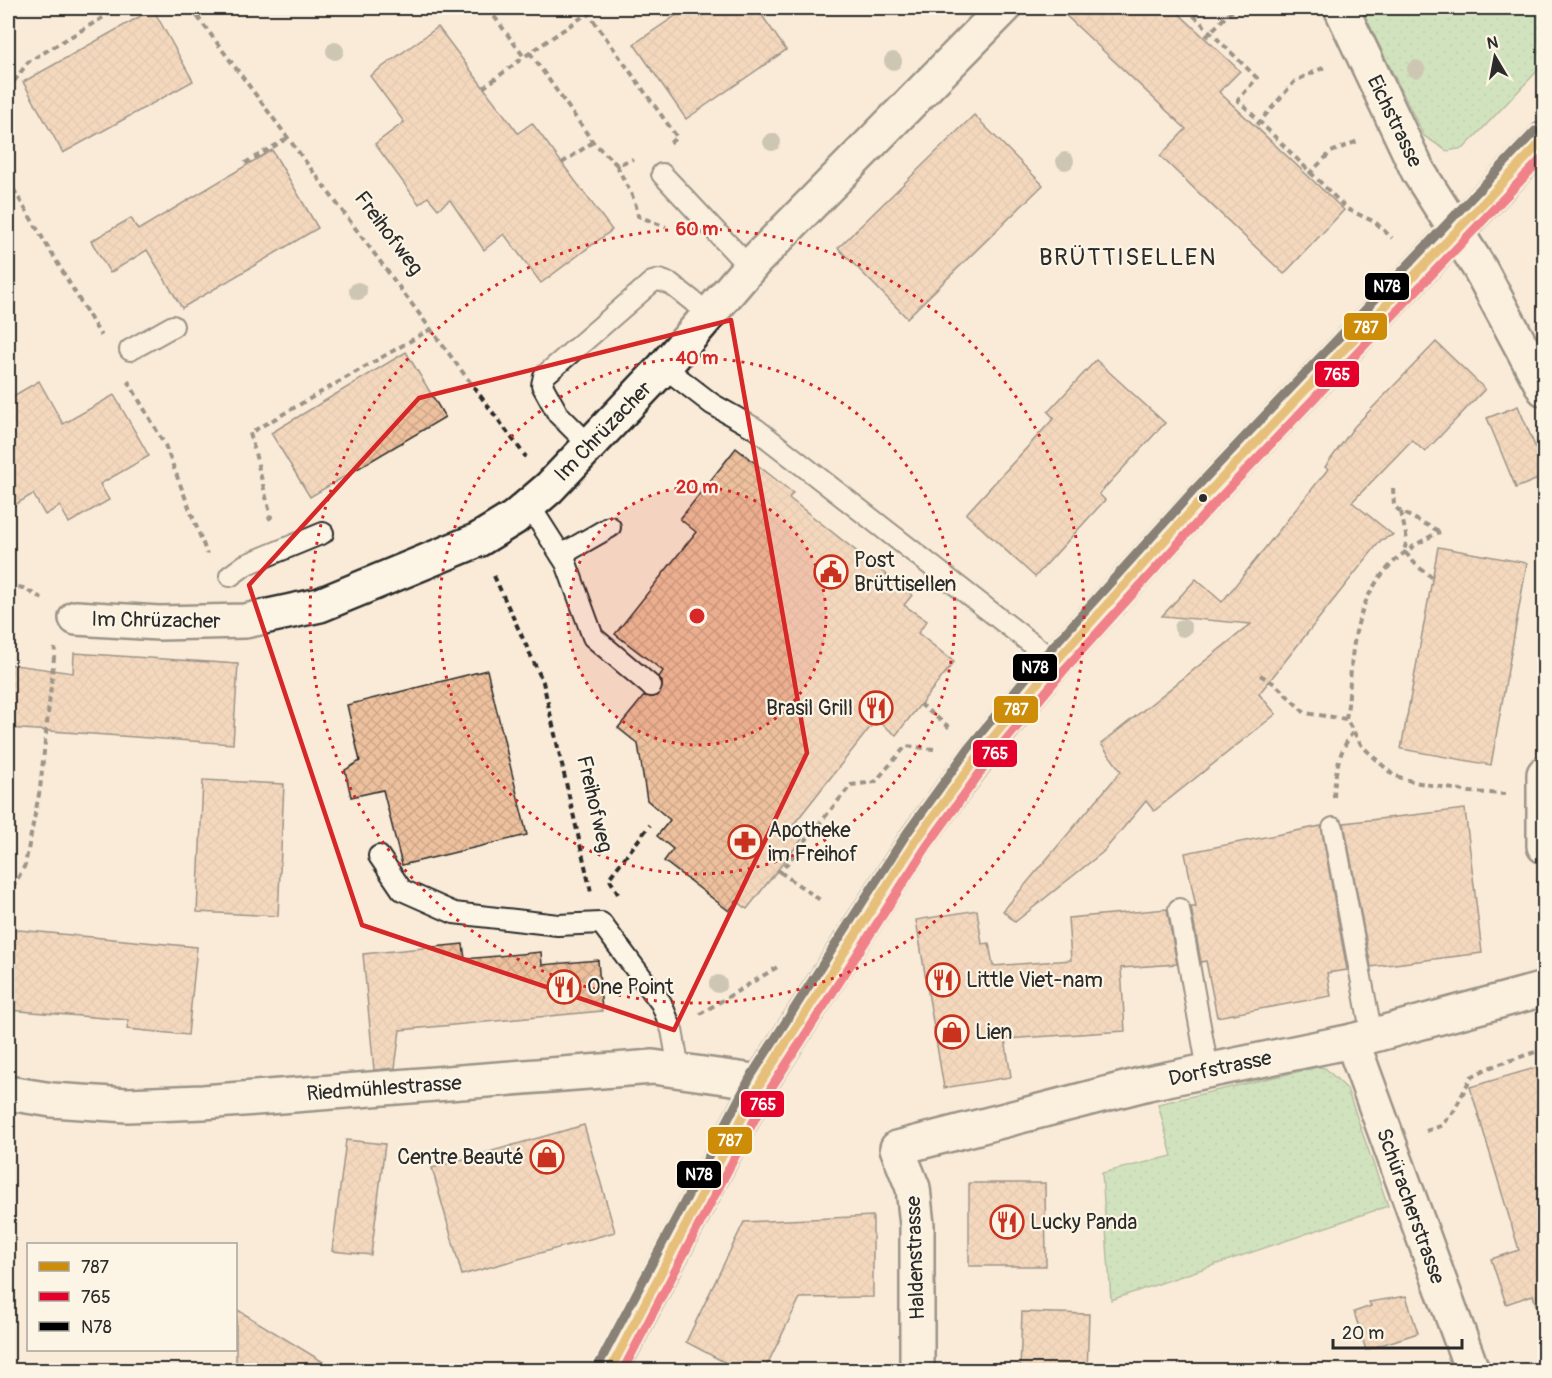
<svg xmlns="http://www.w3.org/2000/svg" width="1552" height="1378" viewBox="0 0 1552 1378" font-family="Pangolin,sans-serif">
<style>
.grass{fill:url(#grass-dots);stroke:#668265;stroke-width:1.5}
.building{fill:url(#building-cross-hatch);stroke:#2b2b2b;stroke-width:1.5}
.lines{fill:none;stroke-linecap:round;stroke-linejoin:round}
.service-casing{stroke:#2b2b2b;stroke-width:24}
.minor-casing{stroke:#2b2b2b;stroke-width:38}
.tertiary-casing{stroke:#2b2b2b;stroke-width:38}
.primary-casing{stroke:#2b2b2b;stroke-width:38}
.path{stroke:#2b2b2b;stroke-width:4;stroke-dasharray:6 4.5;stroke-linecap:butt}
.service{stroke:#fcf5e5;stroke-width:20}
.minor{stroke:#fcf5e5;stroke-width:33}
.tertiary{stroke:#fcf5e5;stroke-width:33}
.primary{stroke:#fcf5e5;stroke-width:33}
.bus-1-casing{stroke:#fcf5e5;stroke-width:14}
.bus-2-casing{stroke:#fcf5e5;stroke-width:14}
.bus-3-casing{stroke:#fcf5e5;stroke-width:14}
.bus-1{stroke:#ce8d09;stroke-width:9}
.bus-2{stroke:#e4002b;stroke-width:9}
.bus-3{stroke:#000;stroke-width:9}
.tree{fill:#989988}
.marked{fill:none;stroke:#d62828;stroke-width:4.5;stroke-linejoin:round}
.ring{fill:none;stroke:#d62828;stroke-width:3;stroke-dasharray:3 6}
.bus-dot{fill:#2b2b2b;stroke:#fcf5e5;stroke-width:2}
.labels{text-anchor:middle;stroke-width:4.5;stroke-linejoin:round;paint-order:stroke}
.street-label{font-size:21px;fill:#2b2b2b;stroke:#fcf5e5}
.poi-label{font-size:21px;fill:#2b2b2b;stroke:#fcf5e5;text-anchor:start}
.quarter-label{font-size:24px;letter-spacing:1.5px;fill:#2b2b2b;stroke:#fcf5e5}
.centre{fill:#d62828;stroke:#fcf5e5;stroke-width:3}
.ring-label{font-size:18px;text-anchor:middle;font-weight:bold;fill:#d62828;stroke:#fcf5e5;stroke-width:4.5;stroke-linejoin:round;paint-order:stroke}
.line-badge{stroke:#fcf5e5;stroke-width:2}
.badge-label{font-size:16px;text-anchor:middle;font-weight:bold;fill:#fff}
</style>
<defs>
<pattern id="grass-dots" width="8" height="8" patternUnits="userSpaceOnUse" patternTransform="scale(1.5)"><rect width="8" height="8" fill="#a0d99f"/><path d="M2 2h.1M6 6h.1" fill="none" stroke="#8aba89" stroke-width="1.8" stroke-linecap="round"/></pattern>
<pattern id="building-cross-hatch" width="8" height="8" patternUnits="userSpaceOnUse" patternTransform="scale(1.5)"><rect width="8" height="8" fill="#eec19e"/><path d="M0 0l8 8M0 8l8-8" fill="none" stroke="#cca688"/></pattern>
</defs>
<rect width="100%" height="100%" fill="#f9ebd7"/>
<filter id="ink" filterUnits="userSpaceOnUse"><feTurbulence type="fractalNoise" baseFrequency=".0167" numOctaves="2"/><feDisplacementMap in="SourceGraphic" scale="12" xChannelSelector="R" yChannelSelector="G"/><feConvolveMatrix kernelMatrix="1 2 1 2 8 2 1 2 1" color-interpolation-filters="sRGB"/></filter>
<g filter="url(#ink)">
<g class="grass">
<polygon points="1361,8 1544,8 1544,64 1464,148 1447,151 1424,136"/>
<polygon points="1318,1067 1325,1068 1347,1089 1388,1206 1111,1300 1102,1173 1172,1156 1158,1104"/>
</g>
<g class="building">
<polygon points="687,8 757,8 786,50 686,119 634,44"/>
<polygon points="1058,8 1173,8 1240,71 1219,92 1344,210 1284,274 1160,156 1186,129"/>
<polygon points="153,9 193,81 63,153 23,82"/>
<polygon points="438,27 518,133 532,123 612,230 541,283 504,234 484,250 450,200 438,209 428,197 419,204 375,144 404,122 370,76"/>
<polygon points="974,115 1043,185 907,318 838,248"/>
<polygon points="272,150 318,228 182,308 147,250 110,273 91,241 131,218 138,230"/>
<polygon points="1436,342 1485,389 1425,452 1412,440 1352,502 1393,535 1381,540 1259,694 1276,714 1154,811 1146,801 1103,852 1015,922 1003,911 1121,771 1101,744 1251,624 1162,616 1196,579 1222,602 1328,469 1325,467 1354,427"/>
<polygon points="406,352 445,417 310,497 271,433"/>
<polygon points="1096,360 1165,423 1099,494 1105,500 1035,577 966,514 1054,418 1048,412"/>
<polygon points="39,381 63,424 114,395 149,456 100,484 109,500 69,523 60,506 45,515 33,494 8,509 8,399"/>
<polygon points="1518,406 1545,470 1545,476 1516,488 1487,418"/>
<polygon points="736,448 793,493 789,498 912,595 904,605 927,621 918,633 954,662 896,735 876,720 790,829 802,839 747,909 737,901 729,911 664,861 673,849 657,836 670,820 647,800 638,744 618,728 644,696 654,697 660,693 662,682 659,677 663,671 615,634 696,532 680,519"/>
<polygon points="1438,547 1527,563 1491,765 1401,749"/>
<polygon points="74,653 238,664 233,744 8,728 8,664 73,673"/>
<polygon points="487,670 527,835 402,865 383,790 351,797 345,770 360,761 347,705"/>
<polygon points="203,780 284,784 278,916 197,912"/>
<polygon points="1465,809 1482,953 1371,967 1344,823"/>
<polygon points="1321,826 1347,970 1327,973 1331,996 1217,1017 1206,961 1201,962 1191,907 1196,907 1185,853"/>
<polygon points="1167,909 1177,964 1121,968 1125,1031 1005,1039 1011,1077 944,1088 916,920 977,910 982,944 989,943 993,966 1071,960 1068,918"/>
<polygon points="8,929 197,947 188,1035 127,1029 128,1020 8,1010"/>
<polygon points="463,944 465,959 541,952 542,965 598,960 602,1011 400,1030 395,1068 374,1070 363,954"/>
<polygon points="1545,1065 1545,1303 1536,1305 1533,1295 1506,1304 1491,1259 1519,1250 1470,1087"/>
<polygon points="584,1125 615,1232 462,1275 432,1168"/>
<polygon points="346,1140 385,1144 371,1255 332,1251"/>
<polygon points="969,1183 1045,1183 1046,1266 969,1266"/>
<polygon points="873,1216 873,1297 800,1298 764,1371 741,1371 686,1342 744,1222"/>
<polygon points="1406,1296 1418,1333 1366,1350 1354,1312 1371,1306 1369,1302"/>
<polygon points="236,1309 338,1371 236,1371"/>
<polygon points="1022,1312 1089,1314 1087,1371 1020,1371"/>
</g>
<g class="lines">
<defs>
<g id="service">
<polyline points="662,174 750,268"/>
<polyline points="130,350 173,326"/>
<polyline points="664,367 712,404 756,429 1055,662"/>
<polyline points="589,445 558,414 542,385 544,376 652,282 659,280 671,284 709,314"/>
<polyline points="529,505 566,563 593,637 651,686"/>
<polyline points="561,555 610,527"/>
<polyline points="230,576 245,565 323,533"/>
<polyline points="1333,828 1372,1036"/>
<polyline points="379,856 402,890 454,913 558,925 601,923 661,1003 672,1030 679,1069"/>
<polyline points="1179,909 1208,1070"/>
</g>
<g id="minor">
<polyline points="1341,8 1418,171 1480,269 1544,389"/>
<polyline points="76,618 159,623 245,621 320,605 478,540 514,518 549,488 664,367 755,261 1004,8"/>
<polyline points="1544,774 1544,846"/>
<polyline points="1352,1041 1472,1370"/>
<polyline points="917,1370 917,1225 913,1188 897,1148 1148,1083 1352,1041 1544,989"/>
</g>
<polyline id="tertiary" points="8,1093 52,1100 127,1105 203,1102 653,1067 761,1082"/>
<polyline id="primary" points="610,1370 761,1082 917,839 981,752 1055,662 1203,498 1544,139"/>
</defs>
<use href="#service" class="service-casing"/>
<use href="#minor" class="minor-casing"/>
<use href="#tertiary" class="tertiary-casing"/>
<use href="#primary" class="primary-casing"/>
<g class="path">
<polyline points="191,8 526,457"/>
<polyline points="488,8 524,57 588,13 677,137 670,143"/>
<polyline points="1186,8 1257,78 1238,100 1347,209 1375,222 1392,238"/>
<polyline points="588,13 595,8"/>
<polyline points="1206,37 1229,13 1241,8"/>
<polyline points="530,53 593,142 617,165 633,159"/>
<polyline points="483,88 524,57"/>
<polyline points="8,90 28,62 119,8"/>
<polyline points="1257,125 1295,81 1327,66"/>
<polyline points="245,163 288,138"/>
<polyline points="562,163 593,142"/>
<path d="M 617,165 C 624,183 636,197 638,216 L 666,227"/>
<polyline points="1309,174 1331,152 1360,140"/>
<polyline points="8,180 101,336"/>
<polyline points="128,381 165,445 207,554"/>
<polyline points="1393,488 1394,506 1401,512 1439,531"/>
<polyline points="1401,512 1407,540 1404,551 1418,567 1432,577"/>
<polyline points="268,519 271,517 250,433 431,329"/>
<polyline points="494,576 543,682 591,892"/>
<polyline points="8,585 23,588 43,599"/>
<polyline points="1260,675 1275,684 1305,713 1346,719 1362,746 1393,775 1414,782 1470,792 1506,794"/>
<polyline points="920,704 950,728"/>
<path d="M 1346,719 C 1350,695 1350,672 1353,649 C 1361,591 1387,556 1440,532"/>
<path d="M 1334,797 C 1335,771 1338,754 1352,733"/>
<polyline points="777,870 780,872 851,785 875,782 906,746 934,749"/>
<polyline points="780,872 823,902"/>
<polyline points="618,894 609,878 650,825"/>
<polyline points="8,897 25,865 40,789 55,648"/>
<polyline points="700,1014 779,966"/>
<polyline points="1426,1131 1441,1126 1454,1111 1471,1077 1488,1068 1544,1049"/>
</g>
<use href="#service" class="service"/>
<use href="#minor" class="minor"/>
<use href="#tertiary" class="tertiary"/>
<use href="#primary" class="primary"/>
<defs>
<polyline id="bus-1" points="610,1370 761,1082 917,839 981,752 1055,662 1203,498 1544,139"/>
<polyline id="bus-2" points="623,1370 771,1088 927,846 990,759 1064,670 1212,506 1544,156"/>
<polyline id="bus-3" points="599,1364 751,1076 907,833 971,745 1046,654 1194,490 1535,131"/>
</defs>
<use href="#bus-1" class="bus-1-casing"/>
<use href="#bus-2" class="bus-2-casing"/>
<use href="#bus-3" class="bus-3-casing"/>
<use href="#bus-1" class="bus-1"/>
<use href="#bus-2" class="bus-2"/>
<use href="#bus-3" class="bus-3"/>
</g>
<g class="tree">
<circle cx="335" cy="51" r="9"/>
<circle cx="893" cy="61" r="9"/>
<circle cx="1416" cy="69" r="9"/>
<circle cx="772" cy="142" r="9"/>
<circle cx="1065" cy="161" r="9"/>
<circle cx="358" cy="291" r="9"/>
<circle cx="1183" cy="628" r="9"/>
<circle cx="718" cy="984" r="9"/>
</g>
</g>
<path d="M0 0H1552V1378H0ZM 731,320 L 807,753 L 674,1030 L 362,925 L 249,585 L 419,398 Z" fill="#f9ebd7" fill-opacity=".55" fill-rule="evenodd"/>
<path class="marked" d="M 731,320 L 807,753 L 674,1030 L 362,925 L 249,585 L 419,398 Z"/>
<circle cx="697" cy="616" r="129" fill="#d62828" fill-opacity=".12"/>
<g class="ring">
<circle cx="697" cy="616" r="129"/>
<circle cx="697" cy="616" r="258"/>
<circle cx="697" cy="616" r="387"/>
</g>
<defs>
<symbol id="civic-ring" viewBox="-11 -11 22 22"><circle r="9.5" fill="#fcf5e5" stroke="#c8321e" stroke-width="1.5"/><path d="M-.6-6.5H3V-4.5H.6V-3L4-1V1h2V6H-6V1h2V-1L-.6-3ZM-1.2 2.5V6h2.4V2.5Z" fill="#c8321e"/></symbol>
<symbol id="restaurant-ring" viewBox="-11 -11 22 22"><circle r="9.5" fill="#fcf5e5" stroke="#c8321e" stroke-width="1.5"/><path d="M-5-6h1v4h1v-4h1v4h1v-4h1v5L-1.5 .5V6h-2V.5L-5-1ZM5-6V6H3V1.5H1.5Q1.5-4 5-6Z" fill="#c8321e"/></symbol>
<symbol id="pharmacy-ring" viewBox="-11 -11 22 22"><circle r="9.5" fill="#fcf5e5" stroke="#c8321e" stroke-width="1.5"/><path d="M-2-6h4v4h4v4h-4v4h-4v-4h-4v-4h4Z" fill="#c8321e"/></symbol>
<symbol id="shop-ring" viewBox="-11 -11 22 22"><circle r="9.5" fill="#fcf5e5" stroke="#c8321e" stroke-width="1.5"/><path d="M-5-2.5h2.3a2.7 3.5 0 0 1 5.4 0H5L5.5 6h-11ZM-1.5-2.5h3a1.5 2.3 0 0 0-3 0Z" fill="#c8321e"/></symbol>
</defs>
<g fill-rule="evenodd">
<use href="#civic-ring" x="812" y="553" width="38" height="38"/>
<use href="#restaurant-ring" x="857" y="689" width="38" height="38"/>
<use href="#pharmacy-ring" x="726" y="823" width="38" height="38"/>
<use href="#restaurant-ring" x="924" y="961" width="38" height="38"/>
<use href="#restaurant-ring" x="545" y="968" width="38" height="38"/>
<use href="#shop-ring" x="933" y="1013" width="38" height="38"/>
<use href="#shop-ring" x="528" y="1138" width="38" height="38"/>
<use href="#restaurant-ring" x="988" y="1203" width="38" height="38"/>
</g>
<circle class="bus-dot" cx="1203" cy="498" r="5"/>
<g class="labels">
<g class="street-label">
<text transform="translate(1395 121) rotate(64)" y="7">Eichstrasse</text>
<text transform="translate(389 233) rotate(53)" y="7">Freihofweg</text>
<text transform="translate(603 431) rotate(-46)" y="7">Im Chrüzacher</text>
<text transform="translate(156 620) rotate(1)" y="7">Im Chrüzacher</text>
<text transform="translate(595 804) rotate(77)" y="7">Freihofweg</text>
<text transform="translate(1220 1068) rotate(-12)" y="7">Dorfstrasse</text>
<text transform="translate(384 1088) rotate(-4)" y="7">Riedmühlestrasse</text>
<text transform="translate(1411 1206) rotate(70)" y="7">Schüracherstrasse</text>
<text transform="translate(915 1258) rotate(-92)" y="7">Haldenstrasse</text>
</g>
<g class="poi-label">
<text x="854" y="567">Post<tspan x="854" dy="24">Brüttisellen</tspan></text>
<text x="853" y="715" text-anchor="end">Brasil Grill</text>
<text x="768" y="837">Apotheke<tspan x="768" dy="24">im Freihof</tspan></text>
<text x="966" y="987">Little Viet-nam</text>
<text x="587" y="994">One Point</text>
<text x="975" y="1039">Lien</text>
<text x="524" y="1164" text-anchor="end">Centre Beauté</text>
<text x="1030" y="1229">Lucky Panda</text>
</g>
<g class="quarter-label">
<text x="1128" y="265">BRÜTTISELLEN</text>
</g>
</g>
<circle cx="697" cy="616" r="9" class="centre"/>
<g class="ring-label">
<text x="697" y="235">60 m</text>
<text x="697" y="364">40 m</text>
<text x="697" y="493">20 m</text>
</g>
<g class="line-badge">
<rect x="1364" y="272" width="46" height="29" rx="6" fill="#000"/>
<rect x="1343" y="312" width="45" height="29" rx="6" fill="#ce8d09"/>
<rect x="1314" y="360" width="46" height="28" rx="6" fill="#e4002b"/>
<rect x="1012" y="653" width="46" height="29" rx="6" fill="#000"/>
<rect x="993" y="695" width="46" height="29" rx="6" fill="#ce8d09"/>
<rect x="972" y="739" width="46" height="29" rx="6" fill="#e4002b"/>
<rect x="740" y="1090" width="45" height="28" rx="6" fill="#e4002b"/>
<rect x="707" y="1126" width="46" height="29" rx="6" fill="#ce8d09"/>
<rect x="676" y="1160" width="46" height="29" rx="6" fill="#000"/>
</g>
<g class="badge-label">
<text x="1387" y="292">N78</text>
<text x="1366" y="333">787</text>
<text x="1337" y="380">765</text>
<text x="1035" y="673">N78</text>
<text x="1016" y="715">787</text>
<text x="995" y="759">765</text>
<text x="763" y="1110">765</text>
<text x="730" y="1146">787</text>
<text x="699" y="1180">N78</text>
</g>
<rect width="1552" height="1378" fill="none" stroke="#fcf5e5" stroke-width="30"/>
<rect x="15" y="15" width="1522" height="1348" fill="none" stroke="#2b2b2b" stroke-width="2" filter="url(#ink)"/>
<rect x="27" y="1243" width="210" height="108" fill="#fcf5e5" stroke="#a8a49b" stroke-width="1.5"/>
<rect x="39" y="1262" width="30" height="9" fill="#ce8d09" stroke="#a8a49b" stroke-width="1.5"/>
<text x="81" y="1273" font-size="18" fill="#2b2b2b">787</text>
<rect x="39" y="1292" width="30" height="9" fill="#e4002b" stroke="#a8a49b" stroke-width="1.5"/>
<text x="81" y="1303" font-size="18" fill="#2b2b2b">765</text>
<rect x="39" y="1322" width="30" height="9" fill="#000000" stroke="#a8a49b" stroke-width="1.5"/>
<text x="81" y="1333" font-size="18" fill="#2b2b2b">N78</text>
<g transform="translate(1495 57) rotate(350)" stroke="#fcf5e5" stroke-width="4.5" paint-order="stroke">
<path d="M0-4.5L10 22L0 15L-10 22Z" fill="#2b2b2b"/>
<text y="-9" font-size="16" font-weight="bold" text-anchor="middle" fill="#2b2b2b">N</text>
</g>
<path d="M1333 1339v9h129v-9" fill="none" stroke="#2b2b2b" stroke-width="3"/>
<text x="1342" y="1339" font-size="18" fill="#2b2b2b" stroke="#fcf5e5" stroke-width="4.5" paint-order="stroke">20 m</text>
</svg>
